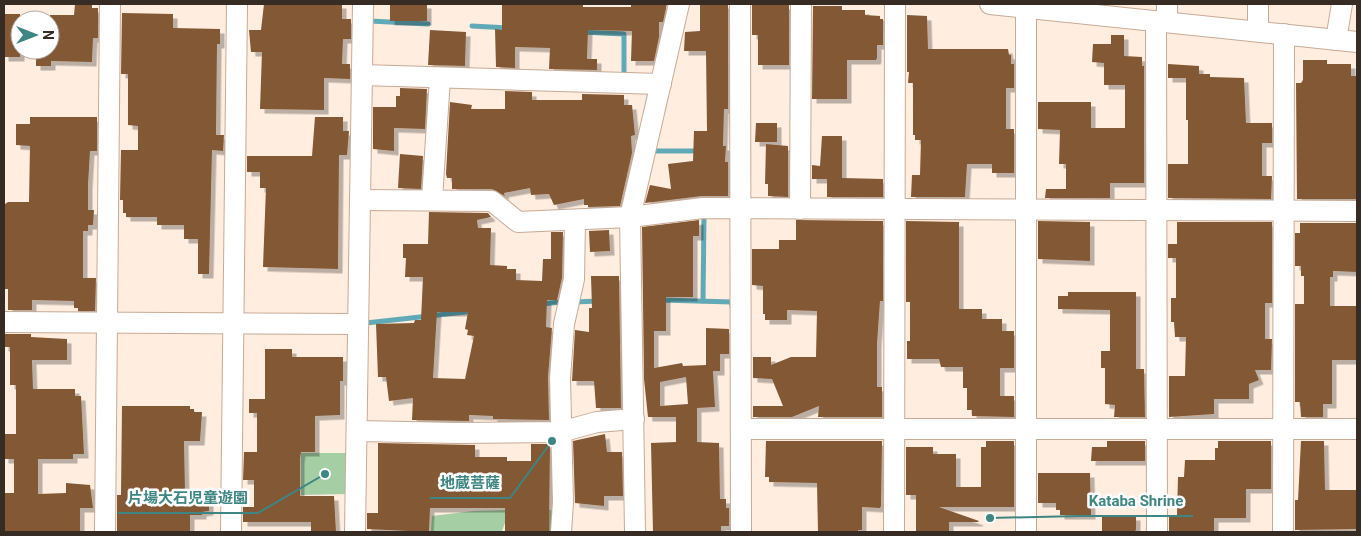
<svg xmlns="http://www.w3.org/2000/svg" width="1361" height="536" viewBox="0 0 1361 536" font-family="Roboto,'Noto Sans JP',sans-serif">
<style>
.green{fill:#a5cea5}
.lines{fill:none;stroke-linecap:round;stroke-linejoin:round}
.stream{stroke:#60a9b6;stroke-width:5}
.building{fill:#825835;fill-rule:evenodd;filter:url(#shadow)}
.minor-casing{stroke:#c7ab96;stroke-width:22}
.minor{stroke:#fff;stroke-width:20}
.leader{fill:none;stroke:#3e8683;stroke-width:2}
.callout-dot{fill:#3e8683;stroke:#fff;stroke-width:2}
.callout-label{font-size:15px;text-anchor:middle;font-weight:bold;fill:#3e8683;stroke:#fff;stroke-width:5;stroke-linejoin:round;paint-order:stroke}
</style>
<defs>
<filter id="shadow"><feDropShadow dx="4.5" dy="4.5" stdDeviation="0" flood-color="#0004"/></filter>
</defs>
<rect width="100%" height="100%" fill="#ffeddf"/>
<g class="green">
<polygon points="301,453 348,453 348,494 301,495"/>
<polygon points="545,509 556,511 554,532 547,532 547,525 505,523 502,531 431,532 432,516 473,511"/>
</g>
<g class="lines">
<g class="stream">
<polyline points="370,21 428,24"/>
<polyline points="472,26 509,28"/>
<polyline points="582,32 624,34 624,76"/>
<polyline points="653,151 698,151"/>
<polyline points="660,300 732,302 732,307"/>
<polyline points="703,301 704,216"/>
<polyline points="575,302 598,301"/>
<polyline points="542,304 561,302"/>
<polyline points="366,323 474,311"/>
</g>
</g>
<g class="building">
<polygon points="75,4 92,4 92,8 98,8 98,38 93,38 92,62 51,61 51,66 36,66 36,50 50,50 50,15 74,15"/>
<polygon points="264,4 342,4 342,19 351,19 351,39 343,39 342,64 350,64 350,79 324,78 324,110 260,109 262,52 251,52 249,30 261,30"/>
<rect x="390" y="4" width="37" height="17"/>
<polygon points="502,4 583,4 583,7 631,7 631,4 667,4 663,22 659,22 659,37 654,61 631,61 632,31 588,30 587,59 597,59 597,70 549,69 550,48 515,47 515,68 496,67 495,29 502,30"/>
<polygon points="700,4 728,4 728,109 724,109 723,146 726,146 725,162 728,162 728,196 702,196 645,203 650,185 671,189 668,164 693,161 694,131 707,131 706,51 684,51 685,32 700,31"/>
<polygon points="752,5 789,5 789,65 758,65 758,35 752,35"/>
<polygon points="813,6 842,6 842,10 865,10 865,15 880,16 880,19 883,19 883,45 877,45 877,58 876,60 847,60 847,99 812,99"/>
<polygon points="122,13 173,14 173,28 220,29 220,44 217,44 216,135 224,135 223,151 212,150 209,274 198,274 198,239 184,239 184,225 157,225 157,217 126,217 126,213 123,213 123,200 120,200 121,150 138,150 138,126 128,125 128,74 121,74"/>
<rect x="4" y="14" width="16" height="43"/>
<polygon points="907,15 927,16 928,49 1008,49 1009,55 1011,55 1011,64 1014,64 1014,88 1006,88 1006,129 1014,129 1014,173 992,173 992,164 967,164 965,197 911,197 912,175 920,175 921,140 915,140 915,135 913,135 913,83 908,83 909,72 907,72"/>
<polygon points="430,30 466,32 465,66 428,65"/>
<polygon points="1111,35 1124,35 1124,56 1142,57 1142,66 1144,66 1144,183 1110,183 1110,198 1045,198 1046,189 1066,189 1066,164 1059,164 1060,130 1038,129 1038,102 1091,102 1091,128 1125,128 1125,85 1104,85 1104,63 1092,62 1093,44 1111,44"/>
<polygon points="1303,60 1327,60 1327,64 1351,64 1351,76 1357,76 1357,199 1297,199 1296,83 1301,83 1303,80"/>
<polygon points="1168,64 1199,66 1199,74 1210,74 1210,77 1244,78 1246,123 1272,123 1272,143 1262,143 1262,176 1272,176 1271,199 1168,198 1168,164 1188,164 1188,120 1186,120 1186,78 1168,78"/>
<polygon points="400,88 427,89 425,129 394,128 394,151 373,149 373,107 396,107 396,96 400,96"/>
<polygon points="505,91 532,92 532,100 582,100 582,94 624,95 624,105 632,105 635,135 631,136 632,153 620,206 588,207 588,205 584,205 584,199 554,205 549,194 531,195 530,188 504,193 505,196 492,189 452,189 452,178 447,178 446,174 450,102 472,105 471,109 505,109"/>
<polygon points="30,117 97,117 97,151 90,151 88,185 88,210 94,210 93,225 88,225 88,231 83,231 83,278 96,278 95,311 78,311 78,308 74,308 74,301 32,300 32,310 8,310 8,289 4,289 5,204 8,202 29,202 30,146 16,145 16,124 30,124"/>
<polygon points="315,117 343,117 343,131 349,131 347,155 339,155 338,269 263,267 266,188 260,188 260,172 247,172 247,156 312,156"/>
<polygon points="756,123 777,123 777,142 755,142"/>
<polygon points="822,136 842,136 842,178 883,179 883,197 827,197 827,179 812,179 812,165 820,166"/>
<polygon points="766,144 788,146 788,197 768,196 768,184 765,184"/>
<polygon points="400,154 423,156 421,189 398,188"/>
<path d="M 429,212 L 488,213 L 491,217 L 477,220 L 478,228 L 491,228 L 490,265 L 507,266 L 507,269 L 516,269 L 516,280 L 542,281 L 543,259 L 551,259 L 551,232 L 563,232 L 562,278 L 557,300 L 547,300 L 546,327 L 552,328 L 548,377 L 549,420 L 493,419 L 493,416 L 469,415 L 469,421 L 412,420 L 413,398 L 389,401 L 386,377 L 378,377 L 376,324 L 414,323 L 415,320 L 421,320 L 423,277 L 405,277 L 406,258 L 403,258 L 403,244 L 428,244 ZM 437,312 L 468,312 L 465,329 L 468,330 L 467,335 L 474,336 L 465,379 L 433,378 Z"/>
<path d="M 699,220 L 699,236 L 693,236 L 693,297 L 666,297 L 666,331 L 654,331 L 654,368 L 682,363 L 683,366 L 706,365 L 706,328 L 729,329 L 729,354 L 720,354 L 720,371 L 713,371 L 715,407 L 697,408 L 697,442 L 719,443 L 720,499 L 726,499 L 726,508 L 729,508 L 729,526 L 721,526 L 721,532 L 653,532 L 651,443 L 676,442 L 676,417 L 648,417 L 644,379 L 642,227 ZM 686,377 L 688,404 L 660,406 L 660,382 Z"/>
<polygon points="796,220 883,221 883,301 880,301 877,344 877,387 882,387 882,417 818,417 819,406 792,417 753,417 753,406 783,406 772,379 753,378 753,357 771,357 771,365 791,357 816,357 817,311 787,310 787,320 765,320 765,314 763,314 763,286 752,285 752,249 779,249 779,240 796,240"/>
<polygon points="906,221 959,222 959,309 982,309 982,319 1002,319 1002,331 1014,331 1014,368 1000,368 1000,396 1014,396 1014,417 972,416 972,410 967,410 967,388 963,388 963,367 941,367 939,359 907,359 907,341 910,341 910,302 906,302"/>
<polygon points="1038,221 1090,222 1090,261 1038,259"/>
<polygon points="1177,222 1272,222 1272,303 1265,303 1265,339 1272,339 1271,370 1255,370 1259,380 1249,384 1249,399 1214,399 1214,414 1169,417 1169,376 1185,376 1186,337 1175,337 1174,322 1171,322 1171,298 1176,298 1176,258 1168,258 1168,244 1177,244"/>
<polygon points="1300,223 1357,223 1357,272 1333,271 1333,277 1330,277 1330,306 1357,306 1357,360 1332,360 1332,404 1323,404 1323,417 1301,417 1300,402 1295,402 1295,304 1304,304 1304,276 1301,276 1301,266 1295,266 1295,233 1300,233"/>
<polygon points="609,230 610,251 590,252 589,231"/>
<polygon points="591,276 619,276 621,408 596,408 594,381 572,381 575,330 589,332 589,308 592,308"/>
<polygon points="1068,292 1136,292 1136,369 1144,369 1145,417 1114,417 1115,405 1105,404 1105,368 1101,368 1101,351 1110,351 1110,310 1058,309 1058,296 1068,296"/>
<polygon points="4,334 31,334 31,337 67,339 67,360 32,360 33,389 75,389 75,396 81,396 84,454 73,454 73,459 38,459 38,494 66,493 66,483 90,485 93,508 80,508 80,532 4,532 4,493 14,493 14,459 4,459 4,434 16,434 16,385 10,385 10,347 4,347"/>
<polygon points="265,349 292,349 292,357 343,357 343,381 340,381 340,415 315,416 315,452 301,452 300,459 300,496 334,496 336,532 311,532 311,522 243,522 243,507 254,507 254,480 243,480 244,452 257,452 257,413 249,413 249,399 265,399"/>
<polygon points="122,406 190,406 190,409 194,409 194,412 202,412 200,441 184,441 185,492 209,492 209,511 202,512 202,515 190,515 190,532 117,532 117,495 121,495"/>
<polygon points="605,434 607,452 622,452 623,496 604,496 604,506 575,503 573,441"/>
<polygon points="766,441 882,441 881,506 880,508 862,507 862,530 858,530 858,532 818,532 817,483 769,482 769,477 765,477"/>
<polygon points="986,441 1014,441 1014,507 939,507 979,521 978,522 949,522 949,532 916,532 916,495 906,495 906,447 933,447 933,454 956,454 956,487 981,487 981,447 986,447"/>
<polygon points="1107,441 1145,441 1145,461 1091,461 1092,447 1107,447"/>
<polygon points="1218,441 1271,441 1271,489 1246,489 1246,518 1214,518 1214,532 1169,531 1169,516 1177,516 1178,477 1184,477 1185,460 1215,460 1215,448 1218,448"/>
<polygon points="1301,441 1324,441 1325,490 1357,490 1357,529 1295,530 1295,500 1298,500"/>
<polygon points="378,443 475,445 475,457 507,457 507,461 531,461 531,444 550,444 549,532 505,532 505,508 430,508 429,532 367,529 367,513 378,513"/>
<polygon points="1038,473 1090,473 1091,515 1060,515 1060,510 1056,510 1056,503 1038,503"/>
<polygon points="1102,516 1136,516 1136,530 1134,532 1102,532"/>
</g>
<g class="lines">
<defs>
<g id="minor">
<polyline points="740,4 741,532"/>
<polyline points="990,4 1357,42"/>
<polyline points="1167,4 1167,21"/>
<polyline points="1156,21 1157,532"/>
<polyline points="1258,31 1258,4"/>
<polyline points="1336,40 1342,4"/>
<polyline points="362,75 661,84"/>
<polyline points="432,199 440,78"/>
<polyline points="360,200 492,201 518,222 630,217 703,208 1357,211"/>
<polyline points="800,209 801,4"/>
<polyline points="4,322 358,324"/>
<polyline points="741,429 1357,429"/>
<polyline points="357,431 458,433 560,432 597,422 634,419"/>
<polyline points="105,532 110,4"/>
<polyline points="231,532 237,4"/>
<polyline points="355,532 363,4"/>
<polyline points="561,532 563,502 560,378 564,324 574,279 575,221"/>
<polyline points="635,532 630,217 679,4"/>
<polyline points="894,532 895,4"/>
<polyline points="1026,532 1026,4"/>
<polyline points="1283,532 1284,34"/>
</g>
</defs>
<use href="#minor" class="minor-casing"/>
<use href="#minor" class="minor"/>
</g>
<path class="leader" d="M552 441L510 498H430M325 474L258 513H118M990 518L1079 516H1193"/>
<g class="callout-dot">
<circle cx="552" cy="441" r="5"/>
<circle cx="325" cy="474" r="5"/>
<circle cx="990" cy="518" r="5"/>
</g>
<g class="callout-label">
<text x="470" y="488">地蔵菩薩</text>
<text x="188" y="503">片場大石児童遊園</text>
<text x="1136" y="506">Kataba Shrine</text>
</g>
<rect width="1361" height="536" fill="none" stroke="#372c24" stroke-width="10"/>
<g transform="translate(35 35) rotate(90)"><circle r="24" fill="#ffffff" stroke="#afaba7"/>
<path d="M0-4L9 19L0 12L-9 19Z" fill="#3e8683"/>
<text y="-8" font-size="14" font-weight="bold" text-anchor="middle" fill="#372c24">N</text>
</g>
</svg>
